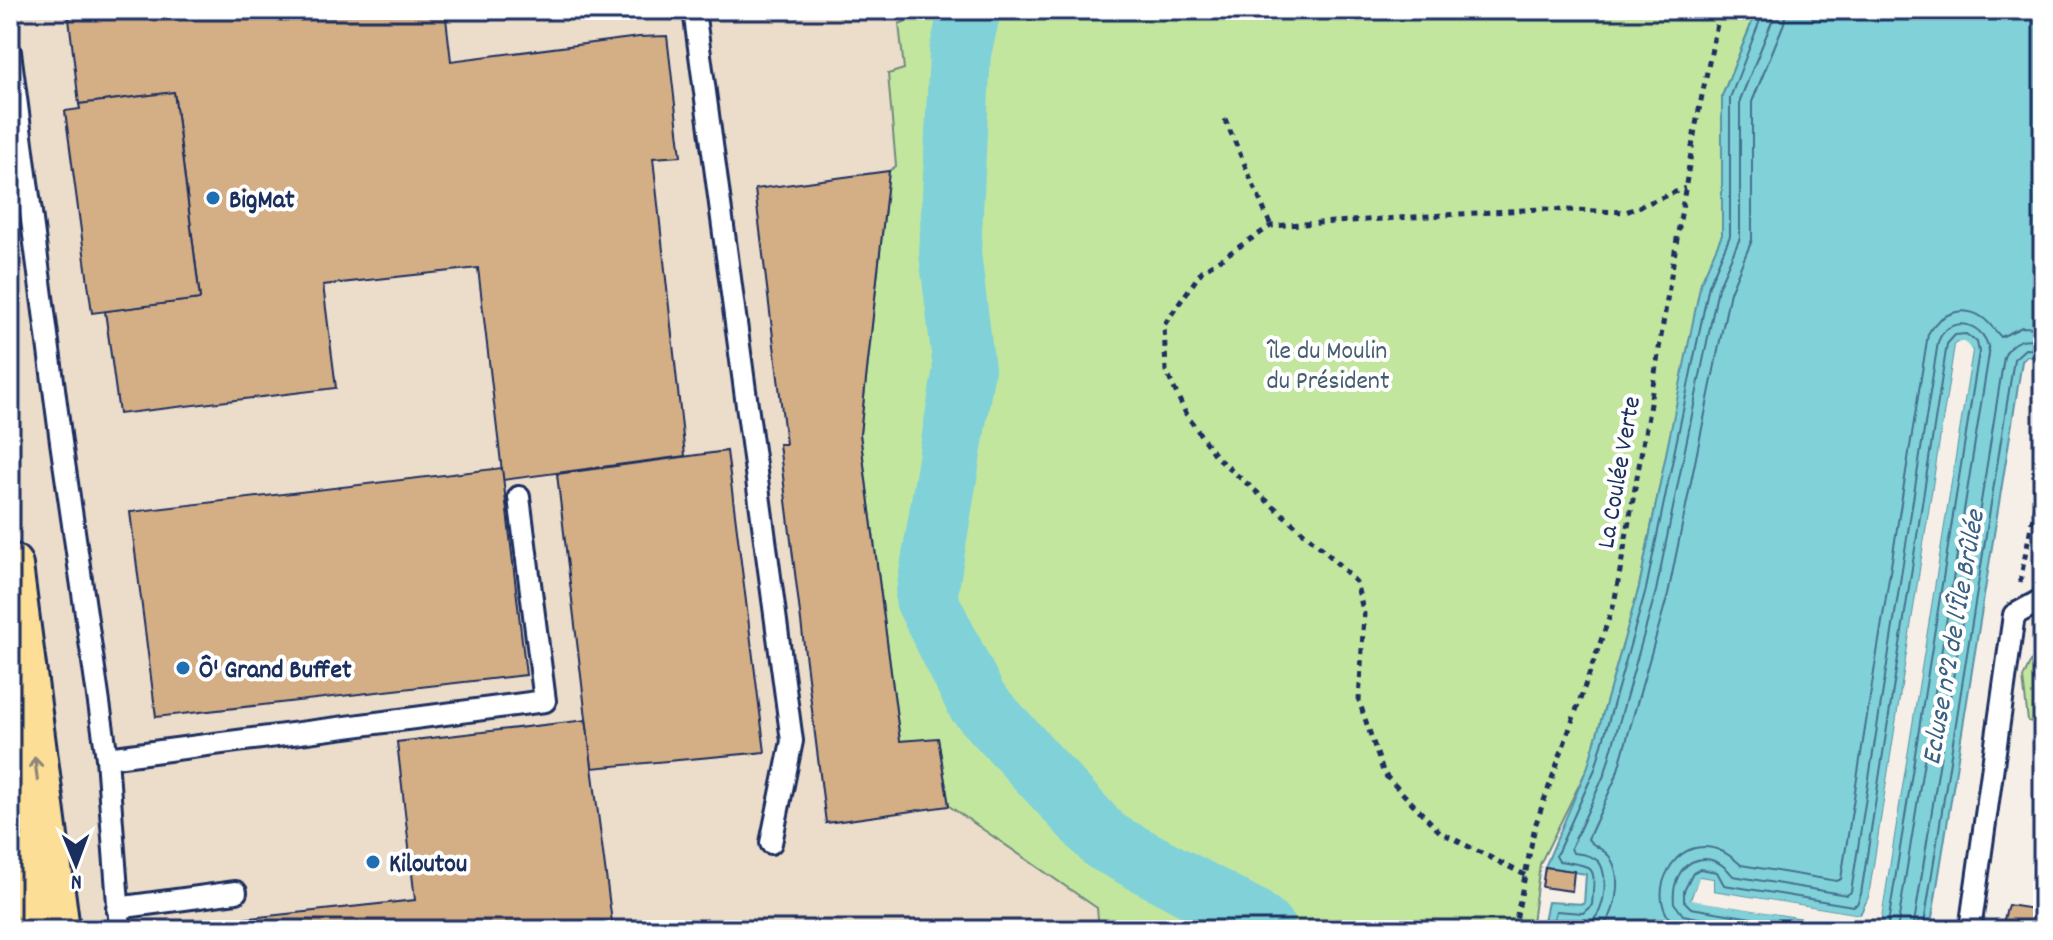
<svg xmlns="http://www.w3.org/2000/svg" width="2053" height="940" viewBox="0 0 2053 940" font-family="Dekko,sans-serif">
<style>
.built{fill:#ecdcca}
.green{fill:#c3e69f;stroke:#6f8a7e;stroke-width:2}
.water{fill:#81d2d8;stroke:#5891a7;stroke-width:2}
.pier{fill:#f6efe7;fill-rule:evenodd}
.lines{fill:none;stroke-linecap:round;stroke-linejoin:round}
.shore{stroke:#44708f;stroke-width:2}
.river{stroke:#81d2d8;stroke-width:62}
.building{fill:#d4af86;stroke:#1b2f5e;stroke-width:2}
.lane-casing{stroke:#1b2f5e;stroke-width:26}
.primary-casing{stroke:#1b2f5e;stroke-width:50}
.path{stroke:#1b2f5e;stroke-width:5;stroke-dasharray:6 6;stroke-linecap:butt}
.lane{stroke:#fff;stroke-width:20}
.primary{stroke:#fdde96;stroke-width:44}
.oneway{stroke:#8c867a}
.poi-dot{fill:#1f6fb2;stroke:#fff;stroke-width:3}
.labels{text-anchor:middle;stroke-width:8;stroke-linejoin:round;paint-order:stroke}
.poi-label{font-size:26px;font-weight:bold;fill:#1b2f5e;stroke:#fff;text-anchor:start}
.park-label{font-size:26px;fill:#455d6e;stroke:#fff}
.street-label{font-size:26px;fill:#1b2f5e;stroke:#fff}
.water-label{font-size:28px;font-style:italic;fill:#3a6083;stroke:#fff}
</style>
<rect width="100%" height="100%" fill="#f6efe7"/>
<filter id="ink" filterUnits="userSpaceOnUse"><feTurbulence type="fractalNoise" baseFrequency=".0125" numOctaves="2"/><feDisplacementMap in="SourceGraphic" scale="16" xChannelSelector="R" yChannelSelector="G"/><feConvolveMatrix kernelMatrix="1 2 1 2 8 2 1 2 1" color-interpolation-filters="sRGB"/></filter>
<g filter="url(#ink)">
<polygon class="built" points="10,10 981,10 1345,930 10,930"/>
<g class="green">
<polygon points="910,10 1757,10 1722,96 1722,235 1662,474 1639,587 1588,767 1540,864 1531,930 1099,930 1097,908 949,806 938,739 900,741 860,434 889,171 896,166 888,74 904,69 899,24 911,19"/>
<polygon points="2043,654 2043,725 2028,721 2023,678 2033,657"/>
</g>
<polygon class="water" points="1757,10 2043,10 2043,342 2040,358 2027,356 2022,361 1930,930 1879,930 1972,351 1960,342 1955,345 1869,897 1860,915 1713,891 1713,879 1700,877 1691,899 1874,930 1542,930 1548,902 1584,904 1586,874 1545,867 1588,766 1639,587 1701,282 1722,235 1722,96"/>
<path class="pier" d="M 1960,342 L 1965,342 L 1972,351 L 1879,930 L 1691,900 L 1699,877 L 1713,879 L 1713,891 L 1861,915 L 1869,897 L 1955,345 ZM 1964,346 L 1967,351 L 1875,926 L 1695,896 L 1702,881 L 1709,882 L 1709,892 L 1712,895 L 1860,919 L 1864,917 L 1873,898 L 1959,347 Z"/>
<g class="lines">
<g class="shore">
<path d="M 1551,930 L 1556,911 L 1583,913 L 1592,905 C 1595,866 1598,867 1559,861 L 1556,856 L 1595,769 L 1646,589 L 1709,285 L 1730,236 L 1730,98 L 1764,10"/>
<path d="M 1561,930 L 1565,922 C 1573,922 1583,925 1591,921 C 1606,913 1609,872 1598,861 C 1591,855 1582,854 1573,853 L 1571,848 L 1605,773 L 1656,591 L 1718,288 L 1740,238 L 1740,100 L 1773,19 L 1774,10"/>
<path d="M 1599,930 C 1616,917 1623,879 1611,859 C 1606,849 1593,847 1588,839 L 1616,777 L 1668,594 L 1730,292 L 1752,240 L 1752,102 L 1784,23 L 1786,10"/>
<path d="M 1690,930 C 1628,916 1678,804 1741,865 L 1837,881 L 1841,879 L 1928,334 C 1938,314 1963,304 1983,318 C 1990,323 1995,331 2001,337 L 2022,327 L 2043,328"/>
<path d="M 1759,930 L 1683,915 L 1674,903 C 1670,863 1707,842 1733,876 L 1847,895 L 1851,892 L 1938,342 C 1949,311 1989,324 1989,354 L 1897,930"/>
<polyline points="1823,930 1691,908 1684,901 1684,891 1693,873 1700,869 1717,872 1724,885 1853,906 1857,904 1861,894 1947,344 1955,335 1966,334 1977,342 1979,352 1887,930"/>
<path d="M 1913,930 L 2004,357 C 2012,338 2025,338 2043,340"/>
<polyline points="1923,930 2014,359 2025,349 2043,350"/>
</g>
<polyline class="river" points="970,10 960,53 950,253 964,369 926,599 977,702 1105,841 1252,919 1265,930"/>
</g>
<g class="building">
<polygon points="68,10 445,10 451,61 639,37 667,36 681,156 653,158 685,456 503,480 478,268 323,285 336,388 119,414 105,311 200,299 174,92 79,104"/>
<polygon points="174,92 200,299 92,313 65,111 80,109 79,104"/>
<polygon points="889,171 860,434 900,741 938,738 949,806 826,823 779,444 786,444 755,189"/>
<polygon points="727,451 765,752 592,768 557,474"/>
<polygon points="502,468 526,675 156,717 130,512"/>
<polygon points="586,720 613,930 224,930 222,921 415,900 397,742"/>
<polygon points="1545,867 1574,871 1572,891 1542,887"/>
<polygon points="2008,905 2034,909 2032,923 2043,925 2043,930 2001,930"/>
</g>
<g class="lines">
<defs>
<g id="lane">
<polyline points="694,10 792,741 771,843"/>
<polyline points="10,52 61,442 107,758 120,930"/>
<polyline points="107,758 545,701 519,497"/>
<polyline points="117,908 236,892"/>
<polyline points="1970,930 2014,615 2043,599"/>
</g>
<g id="primary">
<polyline points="10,566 57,930"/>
<polyline points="10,854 21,930"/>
</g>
</defs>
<use href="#lane" class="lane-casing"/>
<use href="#primary" class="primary-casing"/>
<g class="path">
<polyline points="1225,119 1271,226"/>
<polyline points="2020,582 2043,465"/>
<polyline points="1525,875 1440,832 1384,774 1359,701 1364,614 1356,582 1324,550 1216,457 1186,414 1166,371 1164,325 1202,271 1271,226 1540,209 1626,212 1685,188"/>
<polyline points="1514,930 1535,826 1614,604 1647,422 1695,129 1720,10"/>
</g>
<use href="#lane" class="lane"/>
<use href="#primary" class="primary"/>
</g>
<defs><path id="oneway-shaft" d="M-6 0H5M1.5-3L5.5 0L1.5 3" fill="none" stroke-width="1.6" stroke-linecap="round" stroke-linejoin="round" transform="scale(2)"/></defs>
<use class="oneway" href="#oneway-shaft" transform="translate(36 769) rotate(-97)"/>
</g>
<g class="poi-dot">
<circle cx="213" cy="198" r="8"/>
<circle cx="183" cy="668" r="8"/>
<circle cx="373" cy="862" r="8"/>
</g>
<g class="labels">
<g class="poi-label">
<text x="229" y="207">BigMat</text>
<text x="199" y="677">Ô' Grand Buffet</text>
<text x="389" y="871">Kiloutou</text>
</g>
<g class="park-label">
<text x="1328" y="358">île du Moulin<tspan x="1328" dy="30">du Président</tspan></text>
</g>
<g class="street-label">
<text transform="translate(1617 472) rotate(-80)" y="9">La Coulée Verte</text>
</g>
<g class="water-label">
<text transform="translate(1951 637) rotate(-80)" y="10">Ecluse n°2 de l'Île Brûlée</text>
</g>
</g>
<rect width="2053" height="940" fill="none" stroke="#fff" stroke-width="40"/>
<rect x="20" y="20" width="2013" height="900" fill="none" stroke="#1b2f5e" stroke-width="3" filter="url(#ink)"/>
<g transform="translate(76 864) rotate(179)" stroke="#ffffff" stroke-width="6" paint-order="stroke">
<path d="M0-6L14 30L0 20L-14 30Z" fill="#1b2f5e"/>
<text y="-12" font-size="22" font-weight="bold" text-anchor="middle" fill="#1b2f5e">N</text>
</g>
</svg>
